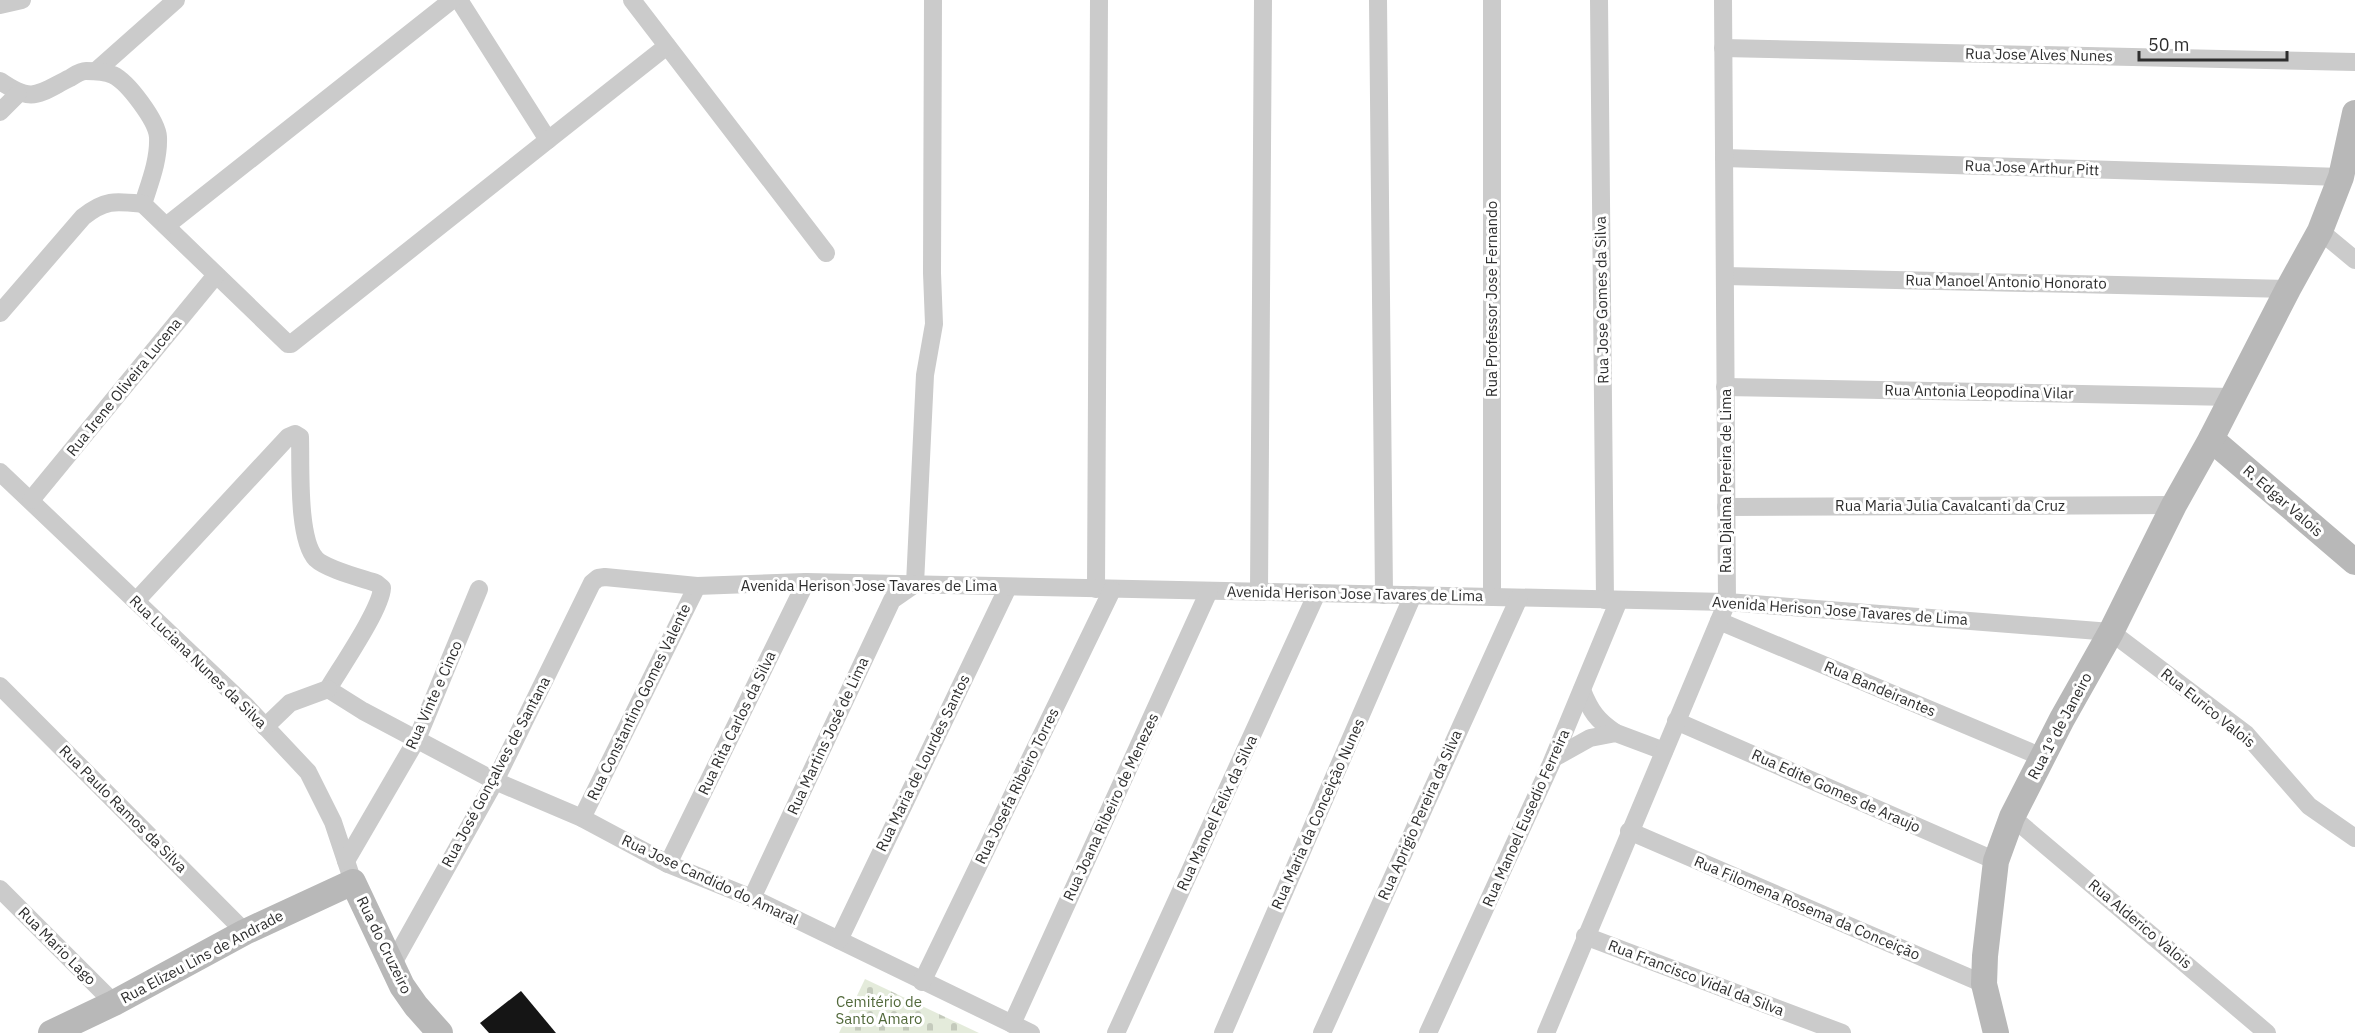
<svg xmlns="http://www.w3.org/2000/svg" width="2355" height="1033" viewBox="0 0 2355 1033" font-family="'IBM Plex Sans',sans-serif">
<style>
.cemetery{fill:url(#cemetery-stones)}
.building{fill:#151515}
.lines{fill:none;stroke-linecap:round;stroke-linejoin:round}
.street{stroke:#cbcbcb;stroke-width:18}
.secondary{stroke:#b8b8b8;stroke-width:26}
.labels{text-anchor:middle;stroke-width:6;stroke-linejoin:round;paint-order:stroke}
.street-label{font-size:15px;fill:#2e2e2e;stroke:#fff}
.park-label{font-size:15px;fill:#52693b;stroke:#fff}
</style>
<defs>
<pattern id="cemetery-stones" width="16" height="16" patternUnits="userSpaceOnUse" patternTransform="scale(1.5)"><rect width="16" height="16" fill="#e4ebdb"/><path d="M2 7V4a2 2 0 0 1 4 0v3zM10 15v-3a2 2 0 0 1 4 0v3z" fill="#c4cabc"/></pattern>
</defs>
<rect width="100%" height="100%" fill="#fff"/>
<polygon class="cemetery" points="865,979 979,1033 839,1033"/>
<polygon class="building" points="521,991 556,1033 489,1033 480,1023"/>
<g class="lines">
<g class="street">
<polyline points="632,0 826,253"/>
<polyline points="1378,0 1384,595"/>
<polyline points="1492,0 1492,597"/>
<polyline points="1599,0 1605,600"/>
<polyline points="0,5 22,0"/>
<polyline points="1723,48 2355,62"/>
<polyline points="96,71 176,0"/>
<path d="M 0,81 C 33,104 38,94 70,78 C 75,75 80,71 86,71 C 95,71 106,72 113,75 C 128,82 157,121 158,137 C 159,160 150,182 143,204 L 288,344 L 291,344 L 548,140 L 459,0"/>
<polyline points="0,112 18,94"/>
<polyline points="548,140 667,46"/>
<polyline points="1724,158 2341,177"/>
<polyline points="166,226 452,0"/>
<polyline points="2320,231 2355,260"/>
<polyline points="1725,276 2288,289"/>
<path d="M 0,313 L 83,217 C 105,199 116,201 143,204"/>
<polyline points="1725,387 2232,397"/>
<polyline points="0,472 245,705 308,772 333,822 353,882"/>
<polyline points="31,500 216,275"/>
<polyline points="1726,507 2174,505"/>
<polyline points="915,584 925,375 934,324 932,273 933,0"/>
<polyline points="1096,589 1099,0"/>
<polyline points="1259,592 1263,0"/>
<path d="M 136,601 L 288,437 L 295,434 L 300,437 C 301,465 297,539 316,559 C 326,569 361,578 376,583 L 382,588 C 381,609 341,667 328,689"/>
<polyline points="1719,621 2042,757"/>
<polyline points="0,686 245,932"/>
<polyline points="328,689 363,711 495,781 582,818 668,864 752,898 1031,1033"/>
<path d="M 1582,690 C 1590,710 1597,721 1616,733"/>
<polyline points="1676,721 1996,861"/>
<polyline points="265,727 290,703 328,689"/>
<polyline points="1554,758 1590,738 1616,733 1664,751"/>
<polyline points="2012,817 2267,1033"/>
<polyline points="582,818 697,586"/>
<polyline points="1629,831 1984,984"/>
<polyline points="346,861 417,739 479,589"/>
<polyline points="668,864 806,582"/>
<polyline points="0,889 114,1003"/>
<polyline points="752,898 892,600 915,584"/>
<polyline points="1585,936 1842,1033"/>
<polyline points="839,940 1008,587"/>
<polyline points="392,965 495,781 592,583 598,578 605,577 697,586 806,582 1727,602 2111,632 2246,734 2309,806 2355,838"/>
<polyline points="922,982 1112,590"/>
<polyline points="1012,1024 1209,591"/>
<polyline points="1116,1033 1317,593"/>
<polyline points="1223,1033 1413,595"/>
<polyline points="1322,1033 1519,598"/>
<polyline points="1428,1033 1551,764 1619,600"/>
<polyline points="1546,1033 1727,602 1723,0"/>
</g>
<g class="secondary">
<polyline points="2211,439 2355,562"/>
<polyline points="51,1033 114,1003 245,932 353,882 402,986 416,1006 440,1033"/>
<polyline points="1996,1033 1984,984 1985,956 1996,861 2012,817 2062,719 2111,632 2174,505 2211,439 2288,289 2320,231 2341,177 2355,113"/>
</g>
</g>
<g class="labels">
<g class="street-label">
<text transform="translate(2039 55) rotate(1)" y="5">Rua Jose Alves Nunes</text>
<text transform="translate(2032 168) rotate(2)" y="5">Rua Jose Arthur Pitt</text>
<text transform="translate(2006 282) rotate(1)" y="5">Rua Manoel Antonio Honorato</text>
<text transform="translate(1492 299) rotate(-90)" y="5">Rua Professor Jose Fernando</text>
<text transform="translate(1602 300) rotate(-91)" y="5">Rua Jose Gomes da Silva</text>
<text transform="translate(124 387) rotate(-51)" y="5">Rua Irene Oliveira Lucena</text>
<text transform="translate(1979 392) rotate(1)" y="5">Rua Antonia Leopodina Vilar</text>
<text transform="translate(1726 481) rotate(-90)" y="5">Rua Djalma Pereira de Lima</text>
<text transform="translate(2283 501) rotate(41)" y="5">R. Edgar Valois</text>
<text x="1950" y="511">Rua Maria Julia Cavalcanti da Cruz</text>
<text x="869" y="591">Avenida Herison Jose Tavares de Lima</text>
<text transform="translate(1355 594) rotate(1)" y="5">Avenida Herison Jose Tavares de Lima</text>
<text transform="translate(1840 611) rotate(4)" y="5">Avenida Herison Jose Tavares de Lima</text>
<text transform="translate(198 662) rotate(44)" y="5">Rua Luciana Nunes da Silva</text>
<text transform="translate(1880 689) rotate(23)" y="5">Rua Bandeirantes</text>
<text transform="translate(434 695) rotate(-66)" y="5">Rua Vinte e Cinco</text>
<text transform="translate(639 702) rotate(-64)" y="5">Rua Constantino Gomes Valente</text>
<text transform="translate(2208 708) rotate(39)" y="5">Rua Eurico Valois</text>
<text transform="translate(737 723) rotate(-64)" y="5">Rua Rita Carlos da Silva</text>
<text transform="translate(2060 726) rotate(-62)" y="5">Rua 1º de Janeiro</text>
<text transform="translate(828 736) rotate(-65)" y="5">Rua Martins José de Lima</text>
<text transform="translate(923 763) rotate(-64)" y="5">Rua Maria de Lourdes Santos</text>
<text transform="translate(496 772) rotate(-62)" y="5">Rua José Gonçalves de Santana</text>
<text transform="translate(1017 786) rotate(-64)" y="5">Rua Josefa Ribeiro Torres</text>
<text transform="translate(1836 791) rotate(24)" y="5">Rua Edite Gomes de Araujo</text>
<text transform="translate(1111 807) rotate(-65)" y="5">Rua Joana Ribeiro de Menezes</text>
<text transform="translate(123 809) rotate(45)" y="5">Rua Paulo Ramos da Silva</text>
<text transform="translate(1217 813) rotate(-65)" y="5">Rua Manoel Felix da Silva</text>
<text transform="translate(1318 814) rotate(-66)" y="5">Rua Maria da Conceição Nunes</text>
<text transform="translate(1420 815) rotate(-66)" y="5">Rua Aprigio Pereira da Silva</text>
<text transform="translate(1526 818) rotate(-66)" y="5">Rua Manoel Eusedio Ferreira</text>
<text transform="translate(710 880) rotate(25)" y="5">Rua Jose Candido do Amaral</text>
<text transform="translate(1807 908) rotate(23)" y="5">Rua Filomena Rosema da Conceição</text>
<text transform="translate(2140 924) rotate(40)" y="5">Rua Alderico Valois</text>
<text transform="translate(384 945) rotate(64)" y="5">Rua do Cruzeiro</text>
<text transform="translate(57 946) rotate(45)" y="5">Rua Mario Lago</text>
<text transform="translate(202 957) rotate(-28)" y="5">Rua Elizeu Lins de Andrade</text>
<text transform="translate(1696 978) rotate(21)" y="5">Rua Francisco Vidal da Silva</text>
</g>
<g class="park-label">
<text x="879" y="1007">Cemitério de<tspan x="879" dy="17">Santo Amaro</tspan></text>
</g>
</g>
<path d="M2139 51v9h148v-9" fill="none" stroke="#2e2e2e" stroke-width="3"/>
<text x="2148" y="51" font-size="18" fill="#2e2e2e" stroke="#ffffff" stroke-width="4.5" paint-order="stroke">50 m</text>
</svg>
